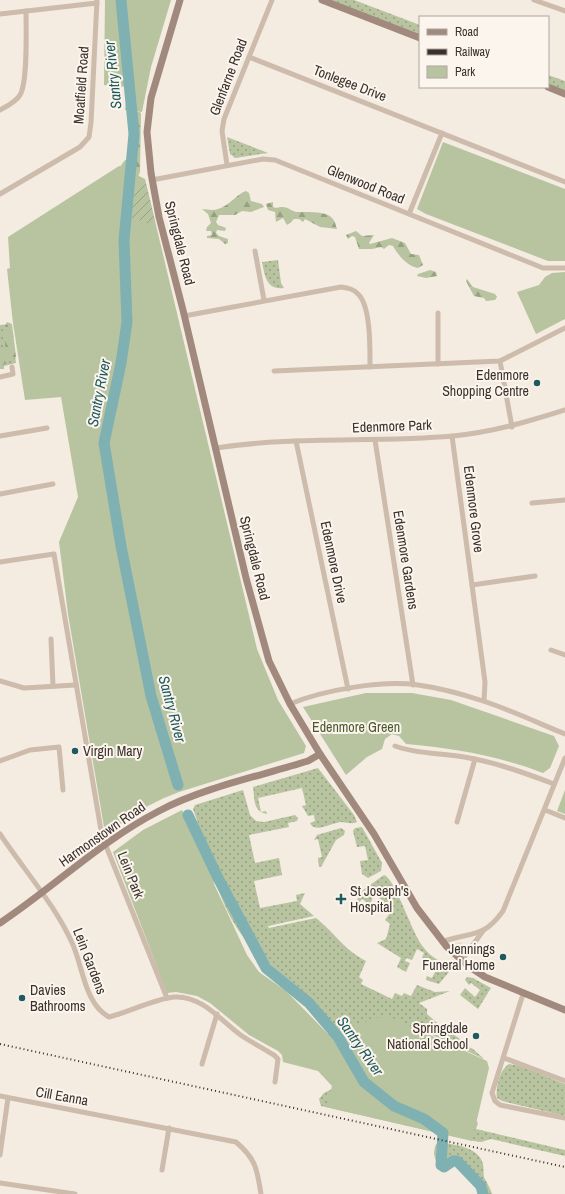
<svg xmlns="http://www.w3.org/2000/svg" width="565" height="1194" viewBox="0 0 565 1194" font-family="'Archivo Narrow',sans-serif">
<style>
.grass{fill:url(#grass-dots)}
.forest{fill:url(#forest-firs)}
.park{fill:#b8c4a0}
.garden{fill:url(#garden-furrows)}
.plaza{fill:#ecdcc8}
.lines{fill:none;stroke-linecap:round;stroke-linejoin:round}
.river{stroke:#7fb0b2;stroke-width:11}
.street{stroke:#cdbbac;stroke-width:5}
.secondary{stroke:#a18a7d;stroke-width:7}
.rail{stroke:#3b302b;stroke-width:2;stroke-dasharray:1 3;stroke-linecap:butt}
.poi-dot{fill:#1f5a5e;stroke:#fbf5ee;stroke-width:1.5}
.labels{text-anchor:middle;stroke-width:4;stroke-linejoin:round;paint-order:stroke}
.street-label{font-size:14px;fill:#3b302b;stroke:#fbf5ee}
.poi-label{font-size:14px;fill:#3b302b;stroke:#fbf5ee;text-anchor:end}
.park-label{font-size:14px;fill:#4a5a2e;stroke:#fbf5ee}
.water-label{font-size:15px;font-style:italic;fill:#1f5a5e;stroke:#fbf5ee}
</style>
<defs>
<pattern id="grass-dots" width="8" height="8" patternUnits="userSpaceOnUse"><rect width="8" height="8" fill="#b8c4a0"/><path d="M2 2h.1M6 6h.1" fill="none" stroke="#97a083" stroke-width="1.8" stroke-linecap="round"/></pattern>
<pattern id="forest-firs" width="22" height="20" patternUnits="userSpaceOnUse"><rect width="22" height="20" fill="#b8c4a0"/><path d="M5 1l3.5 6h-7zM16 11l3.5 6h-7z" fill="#97a083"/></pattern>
<pattern id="garden-furrows" width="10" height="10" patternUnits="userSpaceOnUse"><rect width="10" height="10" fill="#b8c4a0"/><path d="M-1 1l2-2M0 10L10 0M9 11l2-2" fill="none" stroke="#97a083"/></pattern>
</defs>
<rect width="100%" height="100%" fill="#f4ebe1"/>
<g class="grass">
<polygon points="331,0 354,0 420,25 420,38"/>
<polygon points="548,75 565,81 565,94 548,87"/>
<polygon points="227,137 268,153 235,158 230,154"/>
<path d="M 278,260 L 281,283 L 284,288 C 266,290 265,276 262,262 Z"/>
<polygon points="11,324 16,363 4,366 4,369 0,369 0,325"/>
<path d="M 318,768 L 354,815 L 357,822 C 350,825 347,822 341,822 C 332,823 320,831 312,826 L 310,823 L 315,821 L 314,815 L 308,816 L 302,806 L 306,805 L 302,788 L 258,798 L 261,812 L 266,811 L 267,814 C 252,812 255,797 253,787 Z"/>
<path d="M 243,790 L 250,815 L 256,821 L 264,822 L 295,815 L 298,818 L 297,821 L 288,823 L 289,827 L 249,835 L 255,863 L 279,858 L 282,875 L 254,881 L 260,908 L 297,901 L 296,895 L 305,893 L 300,904 L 314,916 L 268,926 L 269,928 L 316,918 C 336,934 343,949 366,961 L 359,977 L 363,980 L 361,984 L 392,999 L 395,993 L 402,996 L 404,993 L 411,996 L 417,985 L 435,992 L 450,991 L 419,1003 L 427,1009 L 427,1014 L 444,1029 L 459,1038 L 462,1044 L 473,1049 L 484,1059 L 428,1033 L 357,1025 L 338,1031 C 329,1022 320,1006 311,999 C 287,976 252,954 235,925 C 213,888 208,848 193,809 L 195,805 Z"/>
<polygon points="362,827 382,863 381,871 368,878 362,874 360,861 368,860 365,846 357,847 353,831 355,828"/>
<polygon points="341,828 345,831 344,835 336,840 321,867 319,867 318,858 322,857 318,839 314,840 317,835"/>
<path d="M 384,875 C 396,879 411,933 424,948 C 431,958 442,962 453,967 L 439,984 L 426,980 L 427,976 L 432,978 L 438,966 L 422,958 L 424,953 L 417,949 L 412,960 L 406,958 L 405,961 L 410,963 L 406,972 L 397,967 L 401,958 L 377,943 L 386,939 L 390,924 L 385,920 L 392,910 L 385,905 L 382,910 L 376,906 L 378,906 L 382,900 L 374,895 L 371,902 L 374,904 L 371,904 L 365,913 L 362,912 L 368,903 L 362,899 L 355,908 L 352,908 L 363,890 Z"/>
<polygon points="467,977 473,978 491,988 478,1009 460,995 465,988 475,997 480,990 471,983 469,985 465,980"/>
<path d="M 509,1064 L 520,1066 L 565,1084 L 565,1116 L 502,1101 L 497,1098 C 495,1088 500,1069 509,1064 Z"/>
<polygon points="332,1089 474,1118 478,1123 476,1129 565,1150 565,1156 491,1139 481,1142 474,1141 321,1106 319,1099 324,1093"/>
<path d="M 444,1143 C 458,1145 479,1148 483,1164 C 484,1168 483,1173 484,1177 C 487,1183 490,1187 492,1194 L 478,1194 L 477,1179 L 467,1170 L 463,1164 L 456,1162 L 443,1168 C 435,1164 432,1153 436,1144 Z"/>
</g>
<g class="forest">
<polygon points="130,111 140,112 141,114 140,172 137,180 119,168 125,160 128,160"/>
<path d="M 246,191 L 249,193 L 251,201 L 262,204 L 264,207 L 251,212 L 242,211 L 235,215 L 219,215 L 216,222 L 218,225 L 226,228 L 225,231 L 217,230 L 216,233 L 219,236 L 228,239 L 228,243 L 225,244 L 219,239 L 207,238 L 207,236 L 212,235 L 211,231 L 206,231 L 207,227 L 211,223 L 208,214 L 202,209 C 207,209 213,211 218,209 C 229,206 238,193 246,191 Z"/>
<path d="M 273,202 L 273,207 L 276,208 C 289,204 289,212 299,212 C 307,212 327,211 332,218 C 335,221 336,226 337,229 L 320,227 L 305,219 L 303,222 L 299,219 L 294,219 L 290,223 L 287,225 L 283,218 L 276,222 L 275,212 L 268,210 L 266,204 Z"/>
<path d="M 356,231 L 362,236 L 374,235 L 369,243 L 370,244 L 392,238 L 405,243 L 411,254 L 419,255 L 423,265 L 418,268 C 407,266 398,255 393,246 L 389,245 L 384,249 L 381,247 L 372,249 L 359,249 L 355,237 L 352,236 L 348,239 L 346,235 Z"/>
<polygon points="430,270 436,272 437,276 426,278 417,276 418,274"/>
<polygon points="467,279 473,287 495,294 497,297 495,300 486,301 484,298 474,296 466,281"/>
<path d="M 7,322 L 12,324 L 16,357 L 0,367 L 0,352 L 5,352 C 7,339 1,336 7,322 Z"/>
</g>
<g class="park">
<polygon points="105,0 171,0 151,67 142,112 125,110 128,87 104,85"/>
<polygon points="443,142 565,189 565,261 548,261 426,214 417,209"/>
<polygon points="119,166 145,179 257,649 278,700 306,746 304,753 179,792 164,798 148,806 106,834 105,833 68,614 59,542 78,497 61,397 25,400 13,323 7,269 10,268 8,237"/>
<polygon points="565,272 565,319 536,334 517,292 539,285 545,277 552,273"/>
<path d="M 366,693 L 412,693 L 451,700 L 554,736 L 559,746 L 550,768 L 543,773 C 499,756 453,748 406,744 L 399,736 L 392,734 L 385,739 L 382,749 L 367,757 L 346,775 L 303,707 Z"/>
<polygon points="565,790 565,814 557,811"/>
<polygon points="182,810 211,863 214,884 247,955 259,972 286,991 328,1034 386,1015 487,1061 489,1068 472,1141 326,1107 332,1086 318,1071 283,1062 282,1055 278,1051 249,1035 210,1003 197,996 176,992 167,993 113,852 143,830"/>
</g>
<polygon class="garden" points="146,184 155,221 149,224 128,216 131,188"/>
<polygon class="plaza" points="461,942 465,949 464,951 459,953 452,944"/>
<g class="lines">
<g class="river">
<polyline points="121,0 134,134 124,240 127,322 121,363 104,443 121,546 151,696 178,785"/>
<polyline points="188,815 218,878 266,968 309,1003 338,1037 364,1082 394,1106 424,1119 443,1133 441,1165 444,1167 453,1161 457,1161 481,1186 483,1194"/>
</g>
<g class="street">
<polyline points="534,0 565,11"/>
<polyline points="0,14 97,3"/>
<polyline points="249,57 565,182"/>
<path d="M 0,110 C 7,106 16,102 20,95 C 28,82 26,28 26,11"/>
<polyline points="227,165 222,131 224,119 272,0"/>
<polyline points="152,180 263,159 275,160 543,268 565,268"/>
<polyline points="0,194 80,147 89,137 91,123 97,0"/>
<polyline points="409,214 442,133"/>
<polyline points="255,251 264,300"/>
<polyline points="438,313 438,364"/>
<path d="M 184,316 L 341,287 C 348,288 354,289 358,294 C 371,306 370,349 370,367"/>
<polyline points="500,361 512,427"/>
<polyline points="274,371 500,361 565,328"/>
<polyline points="0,377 13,374 12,367"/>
<polyline points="0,436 47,428"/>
<polyline points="452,436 485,682 484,701"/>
<polyline points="375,440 413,685"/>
<polyline points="296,441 348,689"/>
<path d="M 216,448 C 294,436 374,443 453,436 C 493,432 527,422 565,410"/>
<polyline points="0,494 53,484"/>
<polyline points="532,503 565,500"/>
<polyline points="0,562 54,554 102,836 167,998"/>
<polyline points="472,585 535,576"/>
<polyline points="51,639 53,686"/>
<polyline points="551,650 565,655"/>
<polyline points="0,681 24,688 76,685"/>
<path d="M 290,704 C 323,690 382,680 418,685 C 440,688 462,694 483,701 C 511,710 538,723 565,734"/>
<path d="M 395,746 C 416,754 441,753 464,757 C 495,762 525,773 554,784"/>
<polyline points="0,761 30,750 59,747 63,790"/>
<polyline points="545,810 565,818"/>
<polyline points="457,822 475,759"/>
<path d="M 0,834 C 24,870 56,906 73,945 C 83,968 85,1004 109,1017 C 129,1012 154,999 174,997 C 202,995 222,1022 242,1036 C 253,1043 264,1049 274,1055 L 278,1059 L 275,1082"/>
<path d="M 442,942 C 471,931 482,940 503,911 L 565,758"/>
<polyline points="461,961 483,931"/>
<polyline points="523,994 492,1093 495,1101 500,1105 565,1118"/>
<polyline points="504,1058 565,1081"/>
<polyline points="202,1064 217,1014"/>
<path d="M 0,1096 L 236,1142 C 256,1159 257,1169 261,1194"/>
<polyline points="0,1155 8,1098"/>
<polyline points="162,1170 169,1128"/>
<polyline points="0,1183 75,1194"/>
</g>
<g class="secondary">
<polyline points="180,0 151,98 147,132 151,173 159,217 183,310 246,578 269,661 290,704 320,754 374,834 417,908 447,947 467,965 485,977 565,1010"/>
<polyline points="322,0 420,38"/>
<polyline points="548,87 565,94"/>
<path d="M 0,923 C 54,887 101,841 159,811 C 202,788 260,776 308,761 L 320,754"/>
</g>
<polyline class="rail" points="0,1044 565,1167"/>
</g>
<g class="poi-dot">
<circle cx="537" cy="383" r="4"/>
<circle cx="75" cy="751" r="4"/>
<path d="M339 893h4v4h4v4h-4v4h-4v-4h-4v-4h4z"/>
<circle cx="503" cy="957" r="4"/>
<circle cx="22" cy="998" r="4"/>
<circle cx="476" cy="1036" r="4"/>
</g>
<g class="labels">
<g class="street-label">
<text transform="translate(228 77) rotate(-69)" y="5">Glenfarne Road</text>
<text transform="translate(350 83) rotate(21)" y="5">Tonlegee Drive</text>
<text transform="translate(81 85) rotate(-86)" y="5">Moatfield Road</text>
<text transform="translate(366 184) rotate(22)" y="5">Glenwood Road</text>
<text transform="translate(180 243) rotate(76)" y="5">Springdale Road</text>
<text transform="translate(392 426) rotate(-2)" y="5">Edenmore Park</text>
<text transform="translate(474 509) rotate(83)" y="5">Edenmore Grove</text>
<text transform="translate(255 558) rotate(76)" y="5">Springdale Road</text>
<text transform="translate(406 560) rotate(81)" y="5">Edenmore Gardens</text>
<text transform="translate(334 562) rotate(78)" y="5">Edenmore Drive</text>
<text transform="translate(102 834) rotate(-35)" y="5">Harmonstown Road</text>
<text transform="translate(131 875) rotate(68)" y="5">Lein Park</text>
<text transform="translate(90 961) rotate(69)" y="5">Lein Gardens</text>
<text transform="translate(62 1096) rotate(10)" y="5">Cill Eanna</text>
</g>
<g class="poi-label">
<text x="529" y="380">Edenmore<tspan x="529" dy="16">Shopping Centre</tspan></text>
<text x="83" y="756" text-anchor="start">Virgin Mary</text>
<text x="350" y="896" text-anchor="start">St Joseph's<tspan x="350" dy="16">Hospital</tspan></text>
<text x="495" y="954">Jennings<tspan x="495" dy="16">Funeral Home</tspan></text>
<text x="30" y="995" text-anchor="start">Davies<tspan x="30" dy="16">Bathrooms</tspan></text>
<text x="468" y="1033">Springdale<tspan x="468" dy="16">National School</tspan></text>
</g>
<g class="park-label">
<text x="356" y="732">Edenmore Green</text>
</g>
<g class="water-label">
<text transform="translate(113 75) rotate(-96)" y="5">Santry River</text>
<text transform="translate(99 393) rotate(-79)" y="5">Santry River</text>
<text transform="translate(172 709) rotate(75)" y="5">Santry River</text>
<text transform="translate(360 1046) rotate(55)" y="5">Santry River</text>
</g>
</g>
<rect x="419" y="16" width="130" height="72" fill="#fbf5ee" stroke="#aea6a0"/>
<rect x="427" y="29" width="20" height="6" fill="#a18a7d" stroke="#aea6a0"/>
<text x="455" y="36" font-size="12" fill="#3b302b">Road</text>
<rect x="427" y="49" width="20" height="6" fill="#3b302b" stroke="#aea6a0"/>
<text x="455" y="56" font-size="12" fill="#3b302b">Railway</text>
<rect x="427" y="66" width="20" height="12" fill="#b8c4a0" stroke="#aea6a0"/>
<text x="455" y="76" font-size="12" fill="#3b302b">Park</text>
</svg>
